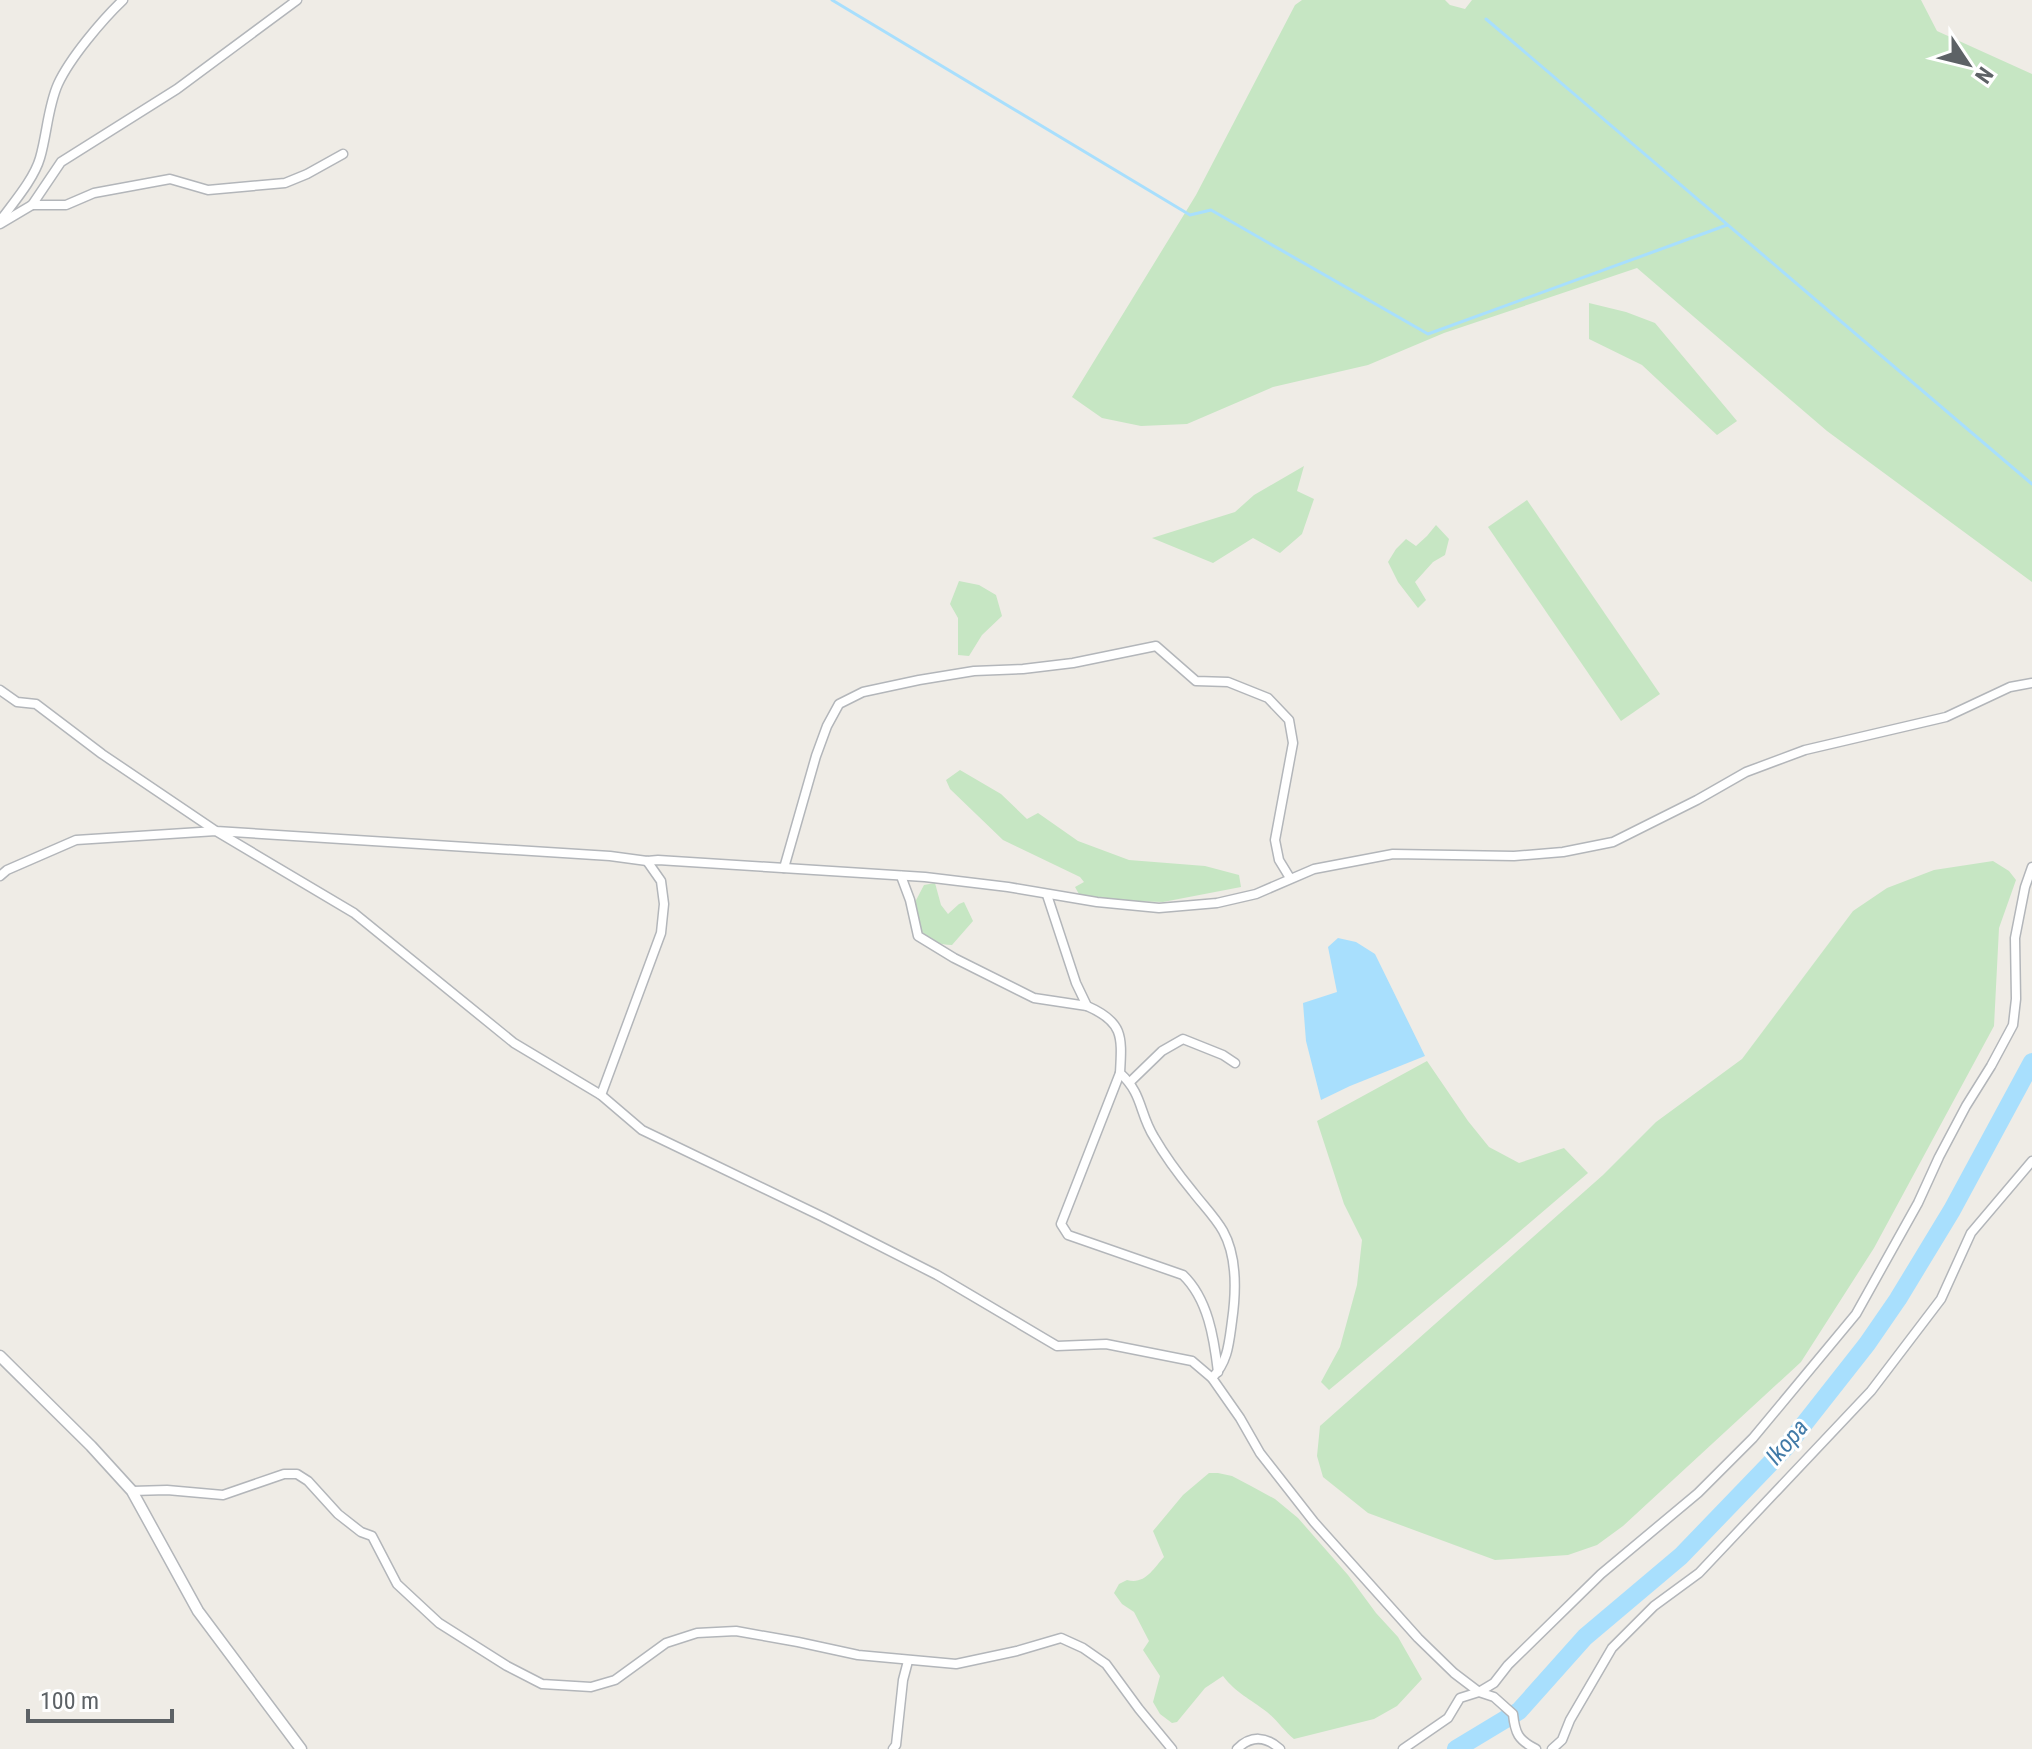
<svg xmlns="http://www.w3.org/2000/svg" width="2032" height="1749" viewBox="0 0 2032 1749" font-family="'Roboto Condensed',sans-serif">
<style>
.green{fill:#c6e6c3}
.water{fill:#a8dffd}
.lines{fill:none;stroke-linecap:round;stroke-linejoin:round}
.stream{stroke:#a8dffd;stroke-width:3}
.river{stroke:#a8dffd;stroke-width:18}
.minor-casing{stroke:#b3b6ba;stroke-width:11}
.tertiary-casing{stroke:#b3b6ba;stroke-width:13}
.minor{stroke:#fff;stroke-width:8}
.tertiary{stroke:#fff;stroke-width:10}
.labels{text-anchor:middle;stroke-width:6;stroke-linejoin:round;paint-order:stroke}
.water-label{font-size:24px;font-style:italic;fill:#417aa7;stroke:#fff}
</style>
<rect width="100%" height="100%" fill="#efece6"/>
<g class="green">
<polygon points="1302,0 1445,0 1450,5 1465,9 1472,0 1921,0 1937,31 2032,74 2032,582 1827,431 1637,268 1444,333 1368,365 1273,387 1187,424 1141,426 1102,418 1072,397 1196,195 1295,5"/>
<polygon points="1589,303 1626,312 1655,323 1737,421 1717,435 1642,365 1589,339"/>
<polygon points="1304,466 1297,491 1314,499 1302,534 1280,553 1253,538 1213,563 1152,538 1235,512 1254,495"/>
<polygon points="1527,500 1660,694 1621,721 1488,527"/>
<polygon points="1436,525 1449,539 1445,555 1433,562 1415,582 1426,600 1418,608 1398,582 1388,562 1396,549 1406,539 1416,546 1427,536"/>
<polygon points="959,581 979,585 996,595 1002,616 982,635 969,656 958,655 958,618 950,604"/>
<polygon points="960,770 1001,794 1027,819 1038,813 1078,841 1129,860 1205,866 1239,875 1241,887 1163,902 1105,900 1080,896 1075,887 1084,882 1080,877 1003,840 950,789 946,780"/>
<polygon points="1993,861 2009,871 2016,880 1999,928 1994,1026 1874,1248 1801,1362 1623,1526 1597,1545 1568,1555 1495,1560 1368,1513 1323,1477 1317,1456 1320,1426 1603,1175 1656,1122 1742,1059 1853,911 1887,888 1934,870"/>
<path d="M 935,883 L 941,905 L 948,914 L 959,904 L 964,902 L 973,921 L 952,945 C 923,944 920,931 913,906 L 924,885 Z"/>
<polygon points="1427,1061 1468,1121 1489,1147 1519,1163 1564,1148 1588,1173 1505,1244 1329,1390 1321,1382 1340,1347 1357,1285 1362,1240 1344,1204 1317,1121"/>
<path d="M 1209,1473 L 1218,1473 L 1232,1476 L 1251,1486 L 1275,1499 L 1298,1518 L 1348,1575 L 1376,1613 L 1398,1637 L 1422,1679 L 1397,1706 L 1374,1719 L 1294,1739 C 1284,1731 1277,1720 1267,1712 C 1249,1698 1237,1694 1223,1676 L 1205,1688 L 1177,1722 L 1172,1723 L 1160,1714 L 1153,1702 L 1160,1676 L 1143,1650 L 1149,1641 L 1134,1612 L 1122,1604 L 1114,1593 L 1119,1584 L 1127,1580 C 1145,1585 1153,1569 1164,1557 L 1153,1531 L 1183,1495 Z"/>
</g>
<polygon class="water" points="1338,938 1356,942 1375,954 1425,1056 1350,1086 1321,1100 1306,1041 1303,1003 1337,992 1328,947"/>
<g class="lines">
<g class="stream">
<polyline points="832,0 1190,215 1211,210 1428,334 1727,225"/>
<polyline points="1486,19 2032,484"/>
</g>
<polyline class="river" points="1456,1749 1519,1711 1585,1637 1681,1556 1786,1447 1867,1344 1898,1299 1952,1210 2032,1062"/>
<defs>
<g id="minor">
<polyline points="32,205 66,205 94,193 170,179 208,190 285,183 307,174 343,154"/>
<path d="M 0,221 C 13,203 34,179 40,158 C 47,134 48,106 58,84 C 70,58 102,20 123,0"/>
<polyline points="0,224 32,205 61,162 177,89 297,0"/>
<polyline points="0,690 17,702 36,704 102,754 216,831 610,856 647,861 658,860 925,877 1008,887 1097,902 1159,908 1217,903 1256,894 1314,869 1393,854 1514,856 1563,852 1613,842 1697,800 1746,772 1805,750 1946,717 2010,687 2032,683"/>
<polyline points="784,868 816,756 827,726 839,704 863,692 919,680 974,671 1023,669 1073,663 1156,646 1196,681 1228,682 1268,698 1289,720 1293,743 1275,840 1279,860 1290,878"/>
<path d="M 0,876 L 7,870 L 76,840 L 216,831 L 354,913 L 514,1043 L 601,1095 L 642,1130 L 823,1217 L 937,1275 L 1057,1346 L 1106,1344 L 1192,1361 L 1212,1378 L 1240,1418 L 1260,1453 L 1314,1522 L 1418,1638 L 1454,1673 L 1479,1692 L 1494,1697 L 1513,1714 C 1515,1733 1518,1740 1536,1749"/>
<polyline points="901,876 910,900 918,936 954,958 1034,998 1087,1006"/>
<path d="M 1047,895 L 1076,983 L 1087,1006 C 1124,1022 1122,1037 1120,1073 C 1143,1094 1139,1113 1154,1137 C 1165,1156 1179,1175 1193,1192 C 1203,1205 1215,1217 1223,1231 C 1237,1256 1236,1293 1232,1321 C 1229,1343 1228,1362 1212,1378"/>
<path d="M 1120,1073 L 1061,1224 L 1068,1235 L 1183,1275 C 1208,1299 1214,1338 1218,1372"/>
<polyline points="1130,1082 1162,1051 1183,1039 1223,1055 1235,1063"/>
<polyline points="601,1095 661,933 664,904 661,881 647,861"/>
<polyline points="132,1491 167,1490 223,1495 284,1474 297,1474 308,1481 338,1514 361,1532 372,1536 397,1584 439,1623 507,1666 542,1684 591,1687 615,1680 666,1643 697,1633 736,1631 798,1642 858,1655 956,1664 1017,1651 1061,1638 1083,1648 1106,1664 1139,1709 1172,1749"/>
<polyline points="893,1749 896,1745 903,1680 908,1661"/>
<path d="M 1237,1749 C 1251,1735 1266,1736 1280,1749"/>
<polyline points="1403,1749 1448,1718 1460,1698 1479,1692 1494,1683 1508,1665 1601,1574 1698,1493 1753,1438 1856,1314 1918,1203 1939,1157 1966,1106 1991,1066 2013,1025 2016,999 2015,938 2025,887 2032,867"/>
<polyline points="1552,1749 1562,1740 1570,1720 1612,1648 1654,1606 1699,1573 1871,1391 1941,1299 1971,1233 2032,1161"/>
</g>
<polyline id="tertiary" points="0,1356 91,1446 132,1491 198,1611 301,1749"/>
</defs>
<use href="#minor" class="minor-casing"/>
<use href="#tertiary" class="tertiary-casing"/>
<use href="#minor" class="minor"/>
<use href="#tertiary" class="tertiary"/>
</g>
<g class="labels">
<g class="water-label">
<text transform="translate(1787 1442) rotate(-50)" y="8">Ikopa</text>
</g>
</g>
<g transform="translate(1968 64) rotate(125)" stroke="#ffffff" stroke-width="6" paint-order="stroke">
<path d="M0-6L14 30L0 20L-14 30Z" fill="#5d6266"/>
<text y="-12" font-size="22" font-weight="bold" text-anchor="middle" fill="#5d6266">N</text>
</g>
<path d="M28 1709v12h144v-12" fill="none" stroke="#5d6266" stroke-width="4"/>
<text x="40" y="1709" font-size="24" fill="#5d6266" stroke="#ffffff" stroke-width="6" paint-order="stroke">100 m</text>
</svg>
